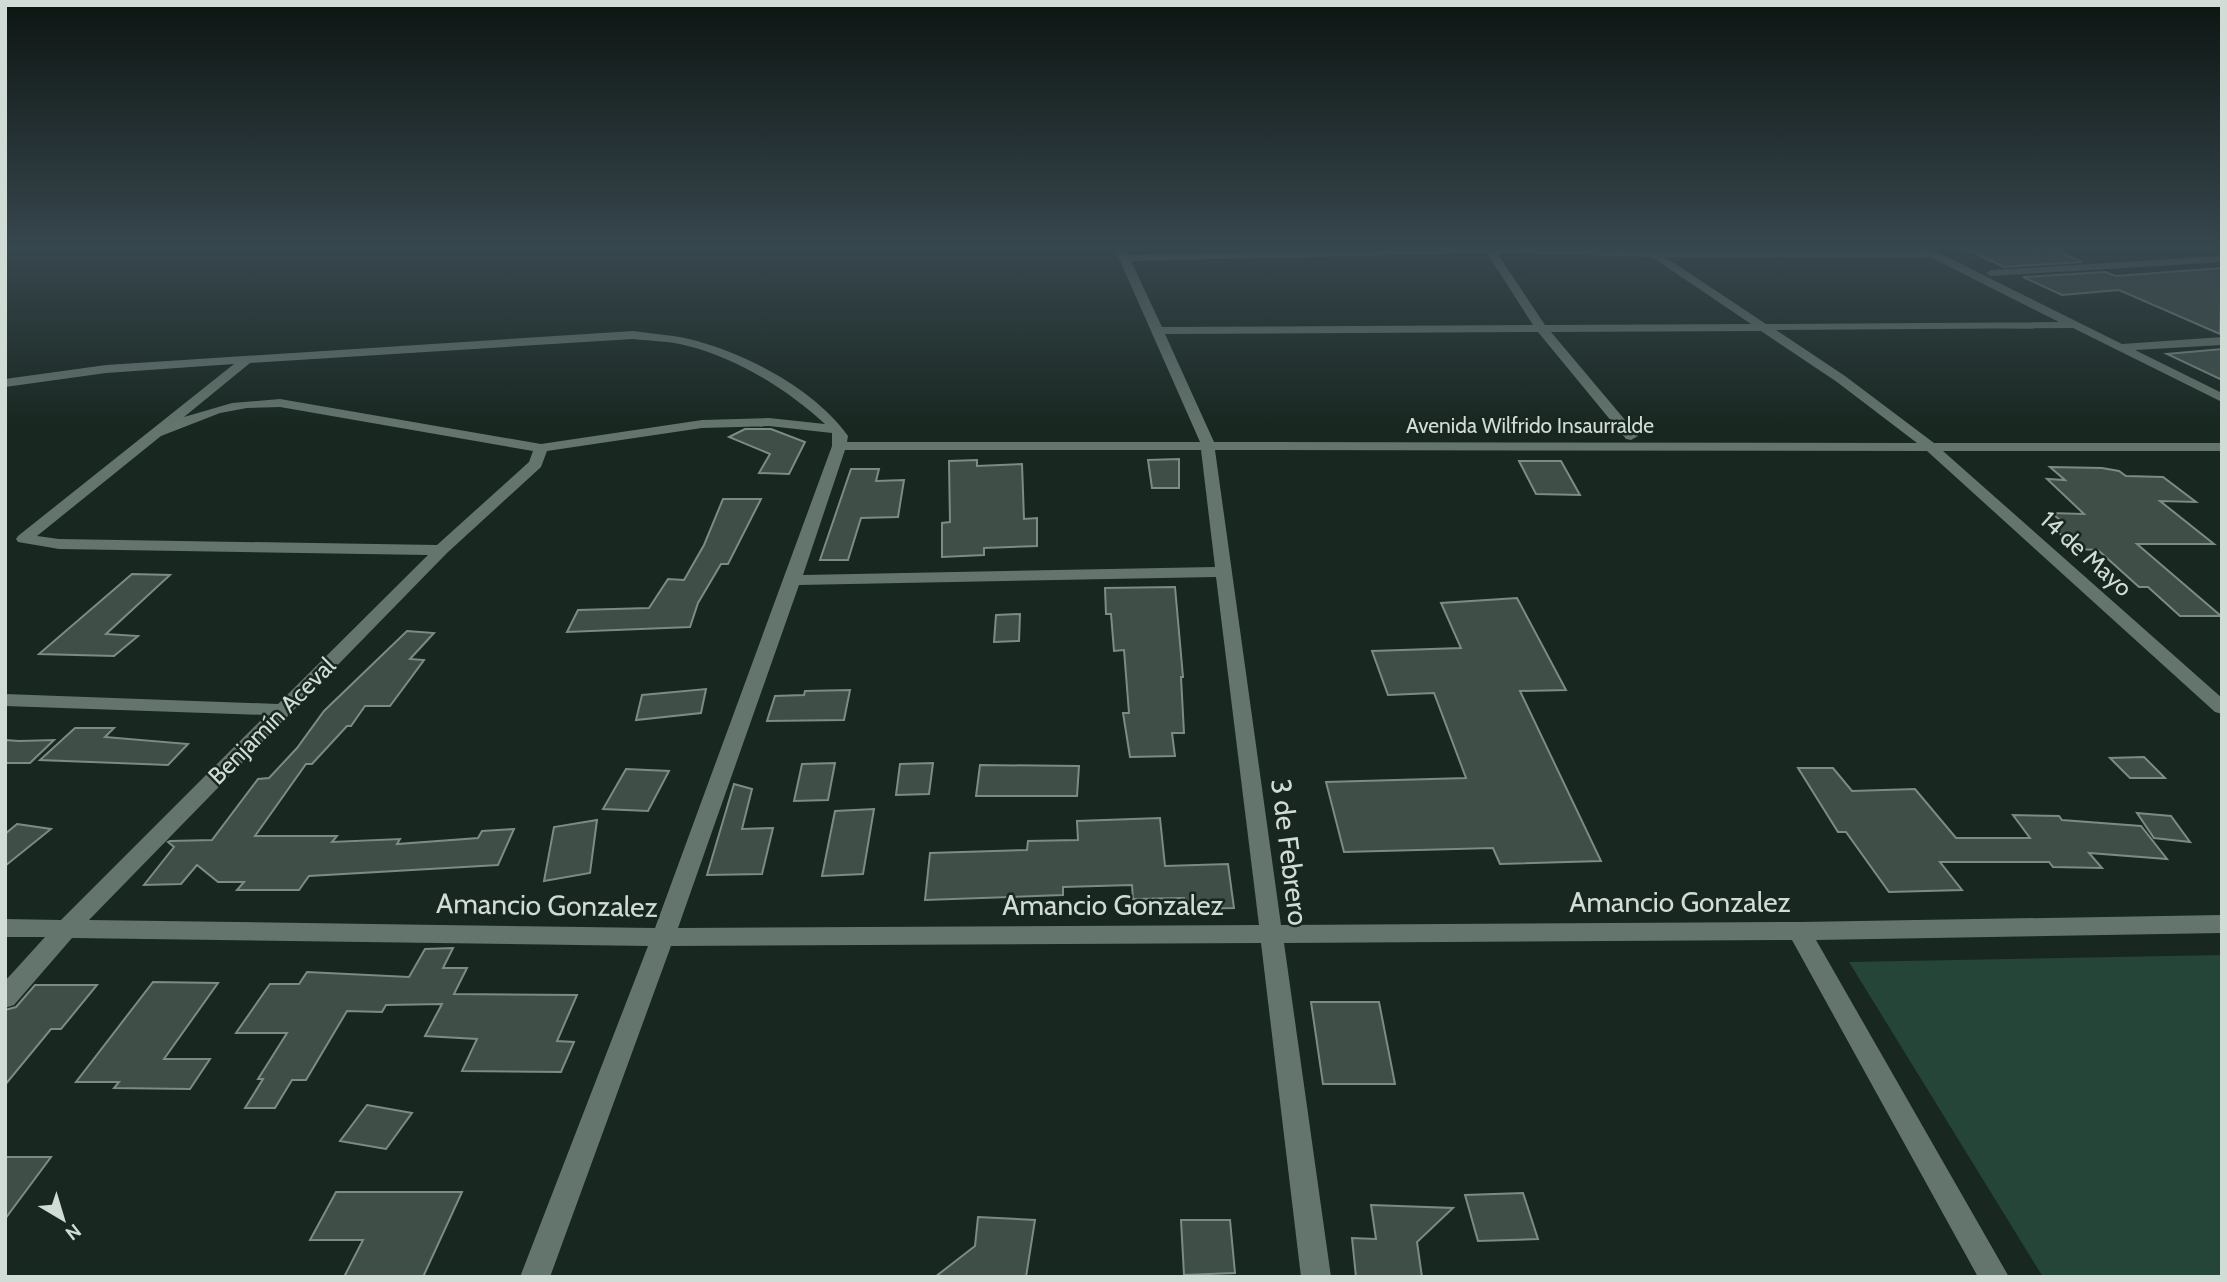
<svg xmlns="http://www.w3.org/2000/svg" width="2227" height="1282" viewBox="0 0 2227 1282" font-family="Cabin,sans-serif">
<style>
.green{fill:#244538}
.building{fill:#3f4f48;stroke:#7b8c84;stroke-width:2}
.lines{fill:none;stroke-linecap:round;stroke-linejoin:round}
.minor{fill:#64756d;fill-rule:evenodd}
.labels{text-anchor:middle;stroke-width:5;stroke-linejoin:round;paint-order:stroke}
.far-street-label{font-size:21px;fill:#d2dcd7;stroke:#182720}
.street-label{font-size:24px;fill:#d2dcd7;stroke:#182720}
.near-street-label{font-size:28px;fill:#d2dcd7;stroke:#182720}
</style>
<rect width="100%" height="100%" fill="#182720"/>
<polygon class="green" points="2222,955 2222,1277 2043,1277 1849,962"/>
<g class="building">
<polygon points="1962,247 2049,247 2082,262 2004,267"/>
<polygon points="2222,268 2220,334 2119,290 2062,295 2023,277 2105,272 2116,276"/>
<polygon points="2222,349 2222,380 2167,354"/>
<polygon points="745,429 771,429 805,442 789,474 759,473 770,454 729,437"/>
<polygon points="1179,459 1179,488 1152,488 1148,460"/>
<polygon points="977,460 977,466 1022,464 1024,519 1037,518 1037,546 984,548 984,555 942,557 942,523 950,522 949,461"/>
<polygon points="1519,461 1561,461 1580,495 1536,494"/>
<polygon points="2050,467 2102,468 2119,471 2126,476 2163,477 2196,502 2160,501 2214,544 2137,544 2221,616 2180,616 2148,587 2139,587 2098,550 2077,549 2047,522 2062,522 2052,513 2084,514 2047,479 2065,480"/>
<polygon points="851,469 879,469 876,481 904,480 898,517 861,518 848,560 820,560"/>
<polygon points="723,499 761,499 728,564 721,564 698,603 690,627 567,632 578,610 649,608 668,579 684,580 704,545"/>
<polygon points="132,574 170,575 106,634 138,636 114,656 39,654"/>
<polygon points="1175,587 1183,677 1181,677 1184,733 1172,733 1175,756 1130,757 1123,713 1129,713 1124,650 1114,651 1111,614 1106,614 1105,588"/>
<polygon points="1517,598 1566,690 1520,691 1601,861 1500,864 1493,848 1344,852 1326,782 1466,778 1434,693 1388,695 1372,651 1461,648 1441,603"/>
<polygon points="1020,614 1019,641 994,642 996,615"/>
<polygon points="407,631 434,633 410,659 424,660 390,706 365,706 351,726 347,726 312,764 306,764 255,836 337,836 332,842 400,839 397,844 478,838 482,831 514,829 498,865 309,876 299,890 237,890 244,882 218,882 197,865 181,884 144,885 174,847 168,842 170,841 212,840 258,779 269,778 297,748 324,711"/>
<polygon points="706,689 701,713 636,720 642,695"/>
<polygon points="850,690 844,720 767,721 775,696 804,695 805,691"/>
<polygon points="75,728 114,728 105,737 188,744 168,765 40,760"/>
<polygon points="5,740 19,741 54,740 30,763 5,763"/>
<polygon points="2144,757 2165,778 2130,778 2110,758"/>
<polygon points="835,763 828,800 794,801 802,764"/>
<polygon points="933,763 929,794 896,795 900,764"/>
<polygon points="980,765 1079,766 1077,796 976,796"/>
<polygon points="1798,768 1833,768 1852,791 1915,789 1956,838 2030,838 2013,815 2059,816 2062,820 2141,826 2167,859 2089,853 2102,868 2053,867 2049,862 1940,862 1962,890 1889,892 1846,832 1838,832"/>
<polygon points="626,769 669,771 648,811 603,809"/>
<polygon points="734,784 752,789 742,829 773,828 762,874 707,875"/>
<polygon points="874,809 863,874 822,876 835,811"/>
<polygon points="2137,813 2171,816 2190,842 2154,838"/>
<polygon points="1160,818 1165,866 1228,864 1234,908 1185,909 1184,898 1133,899 1132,885 1063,887 1063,895 925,900 930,853 1027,850 1028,841 1078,840 1077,821"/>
<polygon points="597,820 590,873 544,881 554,827"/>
<polygon points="17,824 51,829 5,866 5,834"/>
<polygon points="453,948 443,968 467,968 454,994 577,995 557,1041 574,1042 561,1072 462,1071 477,1039 425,1036 442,1004 386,1005 382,1012 347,1011 306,1080 292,1080 275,1108 245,1108 263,1079 258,1079 287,1033 236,1033 270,984 299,984 307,972 409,977 425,949"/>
<polygon points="153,982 218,983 164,1059 210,1059 190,1089 114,1088 119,1082 76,1082"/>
<polygon points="35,985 97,985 61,1029 51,1029 5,1085 5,1010 16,1007"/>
<polygon points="1311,1002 1379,1002 1395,1084 1323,1084"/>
<polygon points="367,1105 412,1113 386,1149 340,1141"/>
<polygon points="5,1157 51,1157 5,1219"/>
<polygon points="336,1192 462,1192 423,1277 344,1277 363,1240 310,1240"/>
<polygon points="1523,1193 1538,1239 1478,1241 1465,1195"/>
<polygon points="1371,1205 1453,1208 1417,1242 1422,1277 1356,1277 1352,1238 1376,1239"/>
<polygon points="978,1217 1035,1220 1026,1277 935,1277 975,1246"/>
<polygon points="1181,1220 1230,1220 1235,1273 1184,1275"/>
</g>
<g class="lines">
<g class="minor">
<path d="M 1114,247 L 1124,247 L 1128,255 L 1469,247 L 1918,251 L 1918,247 L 1927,247 L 2122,344 L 2222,337 L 2222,345 L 2135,350 L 2222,393 L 2222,402 L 2073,328 L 1776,330 L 1845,376 L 1934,443 L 2222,443 L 2222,451 L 1943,451 L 2222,698 L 2222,714 L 2215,712 L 1927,451 L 1215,450 L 1281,925 L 1799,922 L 2222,915 L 2222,933 L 1816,940 L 2009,1277 L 1978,1277 L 1792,940 L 1284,943 L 1331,1277 L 1301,1277 L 1261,943 L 671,946 L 550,1277 L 520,1277 L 648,946 L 72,938 L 14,1005 L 5,1008 L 5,981 L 45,937 L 5,937 L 5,919 L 61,920 L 266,715 L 5,706 L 5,694 L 278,704 L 428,555 L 59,549 L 18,542 L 16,539 L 18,536 L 234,364 L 106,373 L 5,387 L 5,379 L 106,365 L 633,331 C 654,334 676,335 697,341 C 751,356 816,391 848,436 L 847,442 L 1200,442 ZM 1487,253 L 1533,325 L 1162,327 L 1131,261 ZM 1497,253 L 1652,257 L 1751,324 L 1545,325 ZM 1665,257 L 1930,257 L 2059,322 L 1766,324 ZM 1761,331 L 1837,382 L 1917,443 L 1214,442 L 1165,334 L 1538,332 L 1626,439 L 1631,440 L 1638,436 L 1636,433 L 1551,332 ZM 633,339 C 651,341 670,341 688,346 C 737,358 788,390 825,424 L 769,418 L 702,420 L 541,444 L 280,399 L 232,403 L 184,417 L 250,363 ZM 280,407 L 533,451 L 529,462 L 437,545 L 59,539 L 37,536 L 161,436 L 220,413 L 247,408 ZM 769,426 L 832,433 L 832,446 L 655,928 L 89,920 L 447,553 L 541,467 L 547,451 L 702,428 ZM 845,450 L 1201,450 L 1215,567 L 803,575 ZM 1216,577 L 1259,925 L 678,928 L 799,585 Z"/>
<polygon points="2222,256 2222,262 1991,276 1986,273 1991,270"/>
</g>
</g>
<linearGradient id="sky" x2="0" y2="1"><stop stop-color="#0d1512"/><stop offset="0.58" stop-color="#37474e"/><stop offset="1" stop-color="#37474e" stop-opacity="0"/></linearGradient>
<rect width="2227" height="427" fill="url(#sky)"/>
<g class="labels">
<g class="far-street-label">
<text x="1530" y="433">Avenida Wilfrido Insaurralde</text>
</g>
<g class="street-label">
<text transform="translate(2086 554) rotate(42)" y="8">14 de Mayo</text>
<text transform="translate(272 721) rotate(-45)" y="8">Benjamín Aceval</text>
</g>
<g class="near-street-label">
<text transform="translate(1290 852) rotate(83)" y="10">3 de Febrero</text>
<text x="1680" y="912">Amancio Gonzalez</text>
<text transform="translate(547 905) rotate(1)" y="10">Amancio Gonzalez</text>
<text x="1113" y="915">Amancio Gonzalez</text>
</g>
</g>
<rect width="2227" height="1282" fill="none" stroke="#d2dcd7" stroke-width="14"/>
<g transform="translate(63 1219) rotate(142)" stroke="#182720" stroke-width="5" paint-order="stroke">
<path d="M0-5L12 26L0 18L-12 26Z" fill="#d2dcd7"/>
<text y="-10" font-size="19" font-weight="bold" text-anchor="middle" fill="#d2dcd7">N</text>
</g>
</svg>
